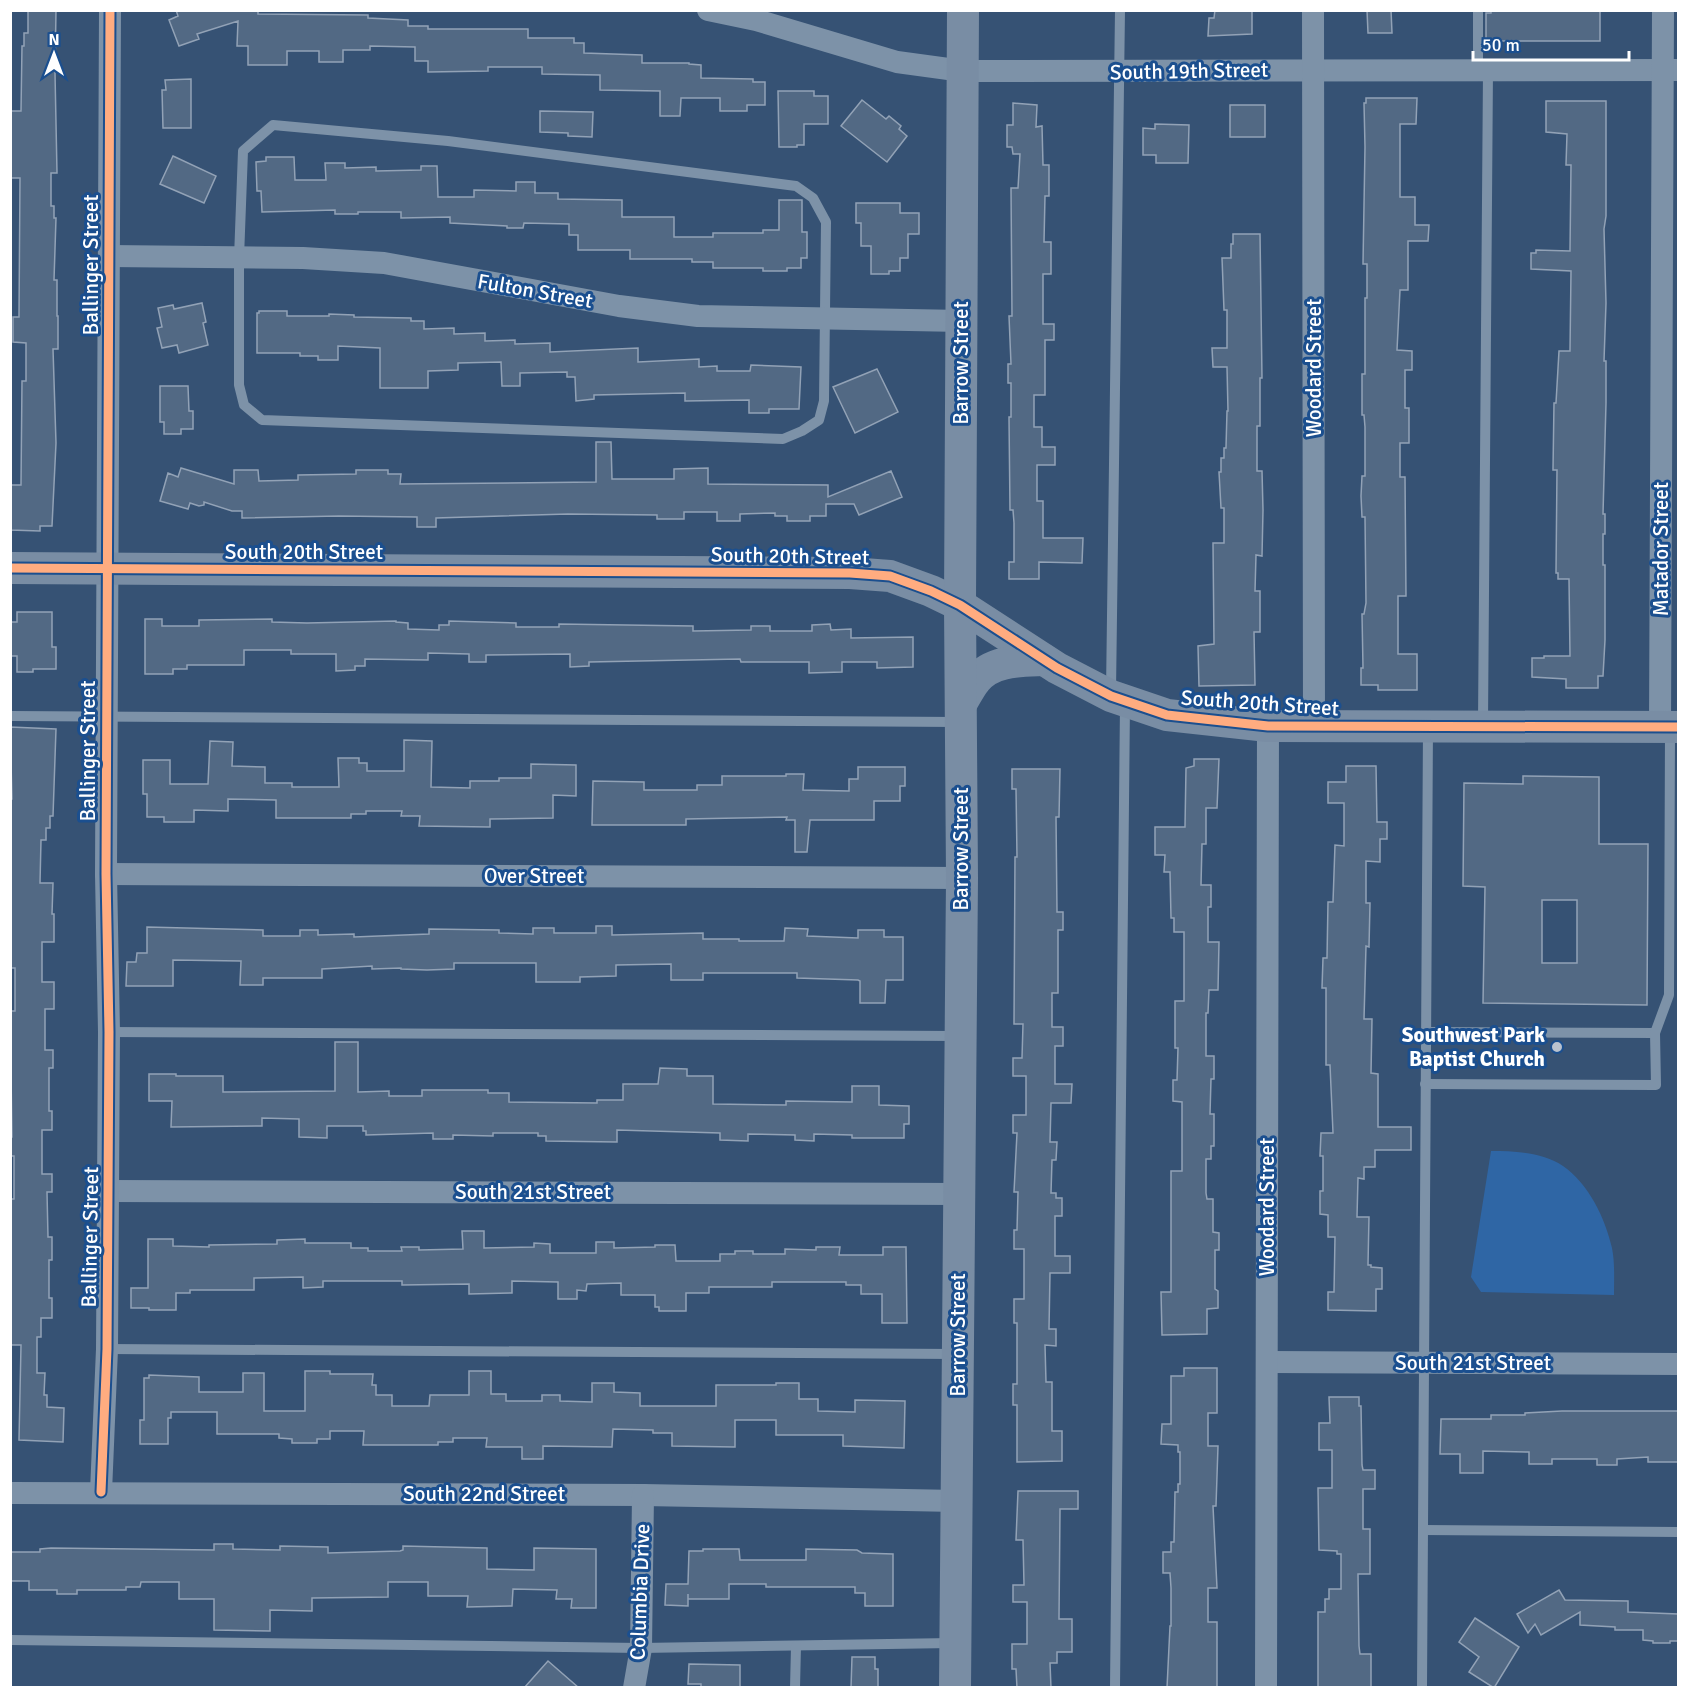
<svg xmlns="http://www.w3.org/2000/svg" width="1689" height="1698" viewBox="0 0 1689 1698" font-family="Signika,sans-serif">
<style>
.park{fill:#2f66a5}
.building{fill:#526984;stroke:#92a2b6;stroke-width:1.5;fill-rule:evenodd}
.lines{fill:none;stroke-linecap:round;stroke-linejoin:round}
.lane{stroke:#7d92a8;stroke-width:10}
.street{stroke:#7d92a8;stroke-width:22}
.secondary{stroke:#798da4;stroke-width:32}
.cycleway-casing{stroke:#1b4f8f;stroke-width:13}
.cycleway{stroke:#ffac80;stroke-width:9}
.poi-dot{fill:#b9c2ce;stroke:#1b4f8f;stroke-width:2}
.labels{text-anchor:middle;stroke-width:6;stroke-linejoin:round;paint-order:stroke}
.street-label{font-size:21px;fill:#fff;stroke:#1b4f8f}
.poi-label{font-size:21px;font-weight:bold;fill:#fff;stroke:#1b4f8f;text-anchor:end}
</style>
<rect width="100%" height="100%" fill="#365274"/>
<path class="park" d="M 1491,1151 C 1514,1151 1543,1152 1563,1166 C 1589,1184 1605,1218 1612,1248 C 1615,1263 1614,1279 1614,1295 L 1481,1292 L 1471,1277 Z"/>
<g class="building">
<polygon points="28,10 56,10 55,73 57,173 51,173 51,206 54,206 54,218 56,218 54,280 57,280 57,316 58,316 58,349 53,349 56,443 52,526 40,526 40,531 10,530 10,485 21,485 22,381 26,381 26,343 13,342 13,317 19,317 20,178 10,178 10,111 21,111 22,46 24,46 24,33 28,33"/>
<polygon points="176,10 258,10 258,14 368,15 368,18 408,20 408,26 428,26 428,29 528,29 528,38 574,38 574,43 584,43 584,53 642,55 642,63 689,63 689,64 701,65 701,78 753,79 753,82 765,82 765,105 747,105 747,111 720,111 720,98 681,98 680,116 660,116 660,91 600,90 600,75 542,74 542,67 488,67 488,71 428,72 428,61 415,61 415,47 370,46 370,50 343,50 343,62 319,62 319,51 287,51 287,65 248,65 248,46 237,46 238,21 197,34 199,39 179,46 169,20 178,16"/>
<polygon points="1215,10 1252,10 1252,34 1208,36 1209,18 1214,18"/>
<polygon points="1367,10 1391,10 1392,33 1368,33"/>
<polygon points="1491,10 1600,10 1600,41 1486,41 1486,13 1491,13"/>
<polygon points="191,79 191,128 163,128 162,90 166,90 165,80"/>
<polygon points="778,91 814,91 814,96 828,96 828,124 804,124 804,145 797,145 797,147 779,147"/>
<polygon points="1366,98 1417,98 1416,124 1400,124 1400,197 1415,197 1415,225 1429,225 1428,241 1408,241 1408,290 1400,290 1397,350 1412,351 1412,370 1405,370 1405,408 1409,408 1409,443 1400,443 1400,477 1405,477 1406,596 1398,596 1398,654 1417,654 1417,690 1378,690 1378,685 1361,685 1361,668 1363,668 1362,614 1364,614 1366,603 1365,517 1362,517 1361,496 1362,476 1365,476 1365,427 1364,415 1362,415 1362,374 1365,374 1365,298 1367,298 1367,264 1363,264 1365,147 1364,103 1366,103"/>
<polygon points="862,100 886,119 889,116 901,126 899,129 907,136 887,162 841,126"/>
<polygon points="1546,101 1606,101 1606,216 1604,229 1606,303 1604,361 1606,361 1606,403 1603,514 1605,514 1605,534 1603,534 1603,565 1605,565 1605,640 1603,676 1598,676 1598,688 1566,688 1566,679 1532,677 1532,658 1544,658 1544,656 1570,656 1569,579 1558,579 1558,573 1556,573 1557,470 1553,470 1554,403 1556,403 1559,351 1570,351 1571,271 1531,269 1531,253 1536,253 1536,250 1570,251 1571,165 1566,165 1567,134 1546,132"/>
<polygon points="1013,103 1037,105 1036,127 1042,126 1043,165 1049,165 1049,196 1045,196 1044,242 1051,242 1051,274 1043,274 1043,324 1054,324 1054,340 1045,340 1045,395 1034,395 1034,427 1042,427 1042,447 1055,447 1055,465 1037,465 1037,501 1043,501 1043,538 1083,538 1082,563 1039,562 1039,579 1009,579 1009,562 1014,562 1014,523 1013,510 1010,510 1009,417 1011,417 1011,383 1008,383 1008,364 1011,364 1009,316 1012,316 1011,188 1018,188 1020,154 1013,154 1012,147 1007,147 1007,125 1013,125"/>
<rect x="1230" y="105" width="35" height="32"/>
<polygon points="540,111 593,112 592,137 568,136 568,133 540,132"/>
<polygon points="1155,124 1189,125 1188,163 1156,163 1156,155 1143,155 1143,128 1155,129"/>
<polygon points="173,156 216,176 204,203 160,184"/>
<polygon points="266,157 294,157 295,180 326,180 325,163 345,163 345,168 376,167 376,171 421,170 421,166 437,166 438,197 474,197 474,190 516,191 516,182 535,182 535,193 558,193 558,199 622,200 622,217 674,217 674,237 713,237 713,233 763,233 763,230 779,230 779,200 802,200 802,232 807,232 807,258 801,258 801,268 787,268 787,271 763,271 763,268 713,268 713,262 692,262 692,259 630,259 630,250 578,250 578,235 569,235 569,224 524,223 523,228 507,228 507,226 450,223 450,217 401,218 401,212 358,212 358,214 335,214 335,210 262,212 261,191 257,191 256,162 266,161"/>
<polygon points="856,203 900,203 900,213 919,213 919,234 908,234 908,258 900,258 900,271 889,271 889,274 871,274 871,246 861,246 861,223 856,223"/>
<polygon points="1233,234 1260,234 1262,378 1260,378 1260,426 1257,426 1257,471 1262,471 1263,510 1262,556 1256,555 1255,591 1260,591 1260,632 1254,632 1255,685 1199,686 1198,646 1214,644 1213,543 1224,543 1224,508 1221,508 1219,472 1221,472 1221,458 1224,458 1224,448 1226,448 1227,411 1228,411 1227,367 1213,367 1212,348 1227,348 1227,310 1224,310 1222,258 1231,258 1231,244 1233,244"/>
<polygon points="202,303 206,322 203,323 208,345 179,353 177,345 162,348 157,328 162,327 158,308 173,305 174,309"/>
<polygon points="259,311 287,311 287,316 329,316 329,314 354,315 354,317 411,318 411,321 424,321 424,329 454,328 454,334 485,333 485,341 515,340 515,344 550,343 550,352 638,348 638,362 699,359 699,367 717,366 717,371 750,371 751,365 801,367 799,409 769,409 769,413 749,413 749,400 685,401 685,393 594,395 594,399 576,401 575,377 567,377 567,372 520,373 520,386 502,386 501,362 458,363 458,370 428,371 428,388 380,388 380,348 338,346 338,360 318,360 318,356 300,356 300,353 257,353 257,313 259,313"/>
<polygon points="877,369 898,412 855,433 833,387"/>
<polygon points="160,386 188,386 189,411 193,411 193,429 181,429 181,434 164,434 164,422 160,422"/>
<polygon points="596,442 611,442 612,479 674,479 674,469 708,468 708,484 828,485 828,497 891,471 902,497 859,515 854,504 826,504 826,516 810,516 810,521 787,521 787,516 775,516 775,513 740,514 740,521 717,521 717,512 684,512 684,519 657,519 657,515 568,514 436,518 436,527 417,527 417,517 339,516 242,518 242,511 232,511 204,502 204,505 199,506 190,503 188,509 160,501 168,473 178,477 181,468 234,484 234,470 258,470 259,481 298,480 298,475 356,474 356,470 388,470 388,474 401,474 400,484 596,482"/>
<polygon points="17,612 52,612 52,647 56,647 56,669 33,669 33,672 17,672 17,656 10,656 10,622 17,622"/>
<polygon points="145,619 162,619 162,626 199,626 199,620 272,619 272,622 307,623 396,621 396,622 408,623 408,629 439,630 439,625 449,625 449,621 516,623 516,627 559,627 559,624 693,626 693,631 751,630 751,626 770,626 770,631 812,631 812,625 830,624 831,630 851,629 851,638 913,637 913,667 877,668 877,662 842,662 842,672 809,673 809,662 741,662 740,659 589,662 589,666 570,667 570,654 486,655 486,662 469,662 469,654 428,653 428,660 365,659 365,666 355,666 355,670 336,671 336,654 291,654 291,650 244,650 244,665 187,665 187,669 173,669 173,674 145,674"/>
<polygon points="10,727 56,729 53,816 50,816 50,828 46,828 46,840 41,840 40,883 53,883 52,914 54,914 54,942 42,942 42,982 54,982 54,1009 45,1009 45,1050 53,1050 53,1068 49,1068 49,1111 52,1111 52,1130 42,1130 42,1174 52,1174 52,1192 47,1192 48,1237 52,1237 52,1260 49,1260 49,1298 52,1298 52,1318 41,1318 41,1337 37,1337 37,1373 45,1373 44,1395 47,1395 47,1407 64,1408 63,1442 19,1440 21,1345 11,1345 10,1199 14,1199 14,1156 10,1156 10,1137 12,1137 10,1011 15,1011 15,968 10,968 10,799 12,799"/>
<polygon points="404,740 432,741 431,787 470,788 470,781 499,781 499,778 531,778 531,764 576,765 576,796 553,795 553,818 490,819 490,827 419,826 420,816 401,816 402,811 366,811 366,814 351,814 351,818 276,818 276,800 228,799 228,811 194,810 194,822 164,822 164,817 147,817 147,794 143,794 143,760 170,760 170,784 208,784 210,741 233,742 232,766 265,767 265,783 292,783 292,787 339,787 338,758 359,758 359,763 367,763 367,771 404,771"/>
<polygon points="1194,759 1219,759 1217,808 1206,808 1206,844 1202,844 1201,885 1211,885 1211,907 1208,907 1208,942 1219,942 1218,990 1209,990 1208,1013 1206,1013 1206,1056 1214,1056 1214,1079 1211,1079 1210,1114 1214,1114 1214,1146 1211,1146 1211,1159 1206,1159 1206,1193 1207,1199 1213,1199 1213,1232 1219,1233 1219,1250 1215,1250 1215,1289 1218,1291 1218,1308 1207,1309 1207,1334 1162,1335 1161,1292 1171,1292 1171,1171 1182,1171 1182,1102 1173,1101 1173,1080 1177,1080 1178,1048 1175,1048 1175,1001 1184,1001 1184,932 1174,932 1174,918 1171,918 1170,872 1164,872 1165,855 1155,855 1155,827 1185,827 1186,768 1194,766"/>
<polygon points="1346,766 1376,766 1377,822 1387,822 1387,839 1380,839 1380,862 1366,861 1366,903 1370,903 1369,947 1366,946 1364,1019 1372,1019 1371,1073 1378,1074 1378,1127 1411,1127 1411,1150 1375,1150 1375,1167 1364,1167 1364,1179 1358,1178 1357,1217 1369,1217 1368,1265 1371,1265 1371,1267 1382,1268 1382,1289 1376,1289 1376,1311 1328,1310 1328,1292 1334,1292 1335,1237 1328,1237 1328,1215 1320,1214 1320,1191 1323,1191 1323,1156 1320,1156 1321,1133 1333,1133 1330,1065 1326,1065 1326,988 1322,988 1323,958 1327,958 1328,902 1333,902 1335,845 1344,846 1344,803 1328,803 1328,782 1346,782"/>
<polygon points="858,767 905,767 905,786 900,786 900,801 874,801 874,820 810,820 807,852 795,852 795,820 786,820 787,817 686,819 686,825 592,825 593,781 644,782 644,790 697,790 697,785 722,785 722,776 786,776 786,774 804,774 803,790 849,791 849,779 858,779"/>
<polygon points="1012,769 1060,769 1059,817 1056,817 1057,912 1063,912 1063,930 1058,930 1058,993 1052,993 1052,1027 1063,1027 1063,1046 1055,1046 1055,1084 1072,1084 1071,1103 1051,1103 1050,1142 1057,1142 1056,1160 1052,1160 1051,1193 1056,1193 1056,1198 1062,1198 1062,1216 1055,1216 1055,1256 1070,1256 1070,1273 1050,1273 1049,1329 1056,1329 1056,1346 1045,1345 1046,1382 1052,1382 1052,1431 1062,1431 1062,1461 1017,1462 1017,1405 1013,1405 1013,1384 1017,1384 1017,1323 1014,1323 1014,1299 1024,1299 1024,1249 1014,1249 1014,1230 1017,1230 1018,1192 1014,1192 1017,1133 1013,1133 1013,1115 1026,1115 1026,1076 1013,1076 1013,1058 1022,1058 1023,1024 1014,1024 1015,857 1017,857 1016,789 1012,789"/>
<path d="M 1523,776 L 1599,777 L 1599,844 L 1648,844 L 1647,1005 L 1483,1003 L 1485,887 L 1463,886 L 1464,783 L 1523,784 ZM 1542,900 L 1577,900 L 1577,963 L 1542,963 Z"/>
<polygon points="596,926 612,926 612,935 703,933 703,939 739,939 739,941 784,941 785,928 808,929 807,936 858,938 858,930 884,930 884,937 903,937 903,980 886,980 885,1003 860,1003 860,981 858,980 797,978 797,973 703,973 703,980 671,980 671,964 616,965 616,976 580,977 580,982 536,982 536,963 454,963 454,969 427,970 401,969 401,968 372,969 372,966 322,969 322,978 263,978 263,985 240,985 241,961 173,960 173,986 126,986 127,962 136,962 137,953 147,953 147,927 263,930 263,936 300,936 300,930 318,930 318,935 354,934 354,937 429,934 429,929 499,930 499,933 533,934 533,928 554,928 554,933 596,933"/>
<polygon points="335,1042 358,1042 358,1092 389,1091 389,1096 422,1096 422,1090 488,1090 488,1093 509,1093 509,1102 597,1103 597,1100 623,1100 623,1084 658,1084 660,1068 687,1069 687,1076 713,1076 713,1104 786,1105 786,1101 852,1102 852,1086 879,1086 879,1105 909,1106 909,1124 904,1124 904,1138 852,1138 852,1135 814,1134 814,1141 795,1140 795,1135 748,1134 748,1141 720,1140 720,1133 617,1130 617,1142 546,1141 546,1136 538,1136 538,1133 493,1133 493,1136 453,1135 453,1139 433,1139 433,1133 366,1135 366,1131 363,1131 363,1126 327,1126 327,1138 299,1137 299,1119 262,1118 262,1126 171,1127 172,1101 149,1101 149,1074 176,1074 176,1076 223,1076 223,1092 335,1091"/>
<polygon points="462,1231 484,1231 484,1248 534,1247 534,1243 550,1244 550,1253 596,1253 596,1242 614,1242 614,1248 655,1247 655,1245 675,1245 676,1261 720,1261 720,1254 735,1254 735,1251 753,1251 753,1254 785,1254 785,1249 816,1250 816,1247 840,1247 839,1255 883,1255 883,1247 906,1247 907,1323 882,1323 882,1294 861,1294 861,1285 846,1285 846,1282 772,1282 772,1287 709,1287 709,1293 686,1293 686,1311 659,1311 659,1307 655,1307 655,1295 621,1295 621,1283 587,1284 586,1291 577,1290 577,1299 558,1299 558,1282 512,1281 512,1293 469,1294 469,1284 402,1285 402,1281 323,1281 323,1287 303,1288 303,1277 254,1278 254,1290 190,1290 190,1293 176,1293 176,1310 149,1310 149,1308 131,1308 131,1288 148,1288 148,1239 173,1239 173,1246 209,1247 209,1245 277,1244 277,1240 305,1239 305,1243 351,1243 351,1248 368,1248 368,1251 402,1251 401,1247 419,1247 419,1250 463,1249"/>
<polygon points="1184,1368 1217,1368 1217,1413 1208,1413 1208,1446 1218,1446 1216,1506 1213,1506 1217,1588 1208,1588 1208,1622 1217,1622 1217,1688 1167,1688 1170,1626 1171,1626 1171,1588 1170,1573 1163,1573 1163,1552 1171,1552 1171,1542 1174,1542 1175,1492 1178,1492 1178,1484 1180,1484 1180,1452 1178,1452 1178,1445 1161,1444 1162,1424 1171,1424 1171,1376 1184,1376"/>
<polygon points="305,1371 330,1371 330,1374 373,1374 372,1385 376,1385 376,1395 392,1395 392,1406 429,1406 430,1395 469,1395 469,1371 491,1371 491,1394 506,1394 506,1401 542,1401 542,1395 560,1395 560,1401 592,1402 592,1383 614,1383 614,1392 640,1393 640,1406 716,1406 716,1385 776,1385 776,1383 799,1383 799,1399 818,1399 818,1411 855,1412 855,1400 905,1401 904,1448 843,1446 843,1435 776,1435 776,1420 735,1420 735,1447 672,1446 672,1433 653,1433 653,1430 613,1429 612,1447 543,1446 543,1459 522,1459 522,1447 486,1447 487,1438 453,1438 453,1442 438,1442 438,1445 363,1445 364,1431 330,1431 330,1439 317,1439 317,1443 292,1443 292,1439 279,1438 279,1434 217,1434 217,1412 171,1412 171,1418 168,1418 168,1444 140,1444 140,1420 144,1420 144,1378 149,1378 149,1375 199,1377 199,1392 243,1392 243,1373 264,1373 264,1411 305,1411"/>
<polygon points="1329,1397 1359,1397 1359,1406 1361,1406 1362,1465 1363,1470 1375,1470 1375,1489 1363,1489 1363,1529 1370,1529 1370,1574 1358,1574 1359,1646 1360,1654 1371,1654 1371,1688 1318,1688 1318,1612 1325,1612 1325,1599 1329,1599 1329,1589 1341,1589 1341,1554 1337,1554 1337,1551 1319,1550 1318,1488 1332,1488 1332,1450 1319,1450 1319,1423 1330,1423"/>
<polygon points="1562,1411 1678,1411 1678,1462 1648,1462 1648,1457 1617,1459 1617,1465 1597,1465 1597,1459 1552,1459 1552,1464 1529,1464 1529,1452 1483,1451 1483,1473 1460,1473 1460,1454 1440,1454 1441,1419 1491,1419 1491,1415 1525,1415 1525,1413"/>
<polygon points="1018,1491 1078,1491 1078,1509 1060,1509 1059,1619 1072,1619 1072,1652 1057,1652 1057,1663 1050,1663 1051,1688 1017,1688 1016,1669 1012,1669 1012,1644 1027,1644 1027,1602 1013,1602 1013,1585 1024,1585 1023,1540 1016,1540"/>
<polygon points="214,1544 233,1544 233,1549 280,1550 280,1546 328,1547 328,1553 400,1551 403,1550 403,1546 487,1548 487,1569 534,1570 534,1548 596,1549 596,1608 571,1608 572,1599 556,1599 557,1590 513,1589 512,1606 467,1607 468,1596 428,1596 428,1582 388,1582 388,1597 312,1598 312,1611 270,1610 270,1631 214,1630 214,1599 179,1599 179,1582 141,1582 140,1587 126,1587 126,1590 77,1590 77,1594 57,1594 57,1590 29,1590 29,1581 10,1581 10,1552 40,1552 40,1549 51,1548 214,1550"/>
<polygon points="703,1549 739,1549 740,1560 806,1560 806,1549 857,1550 862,1553 893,1554 893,1606 865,1606 865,1593 855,1593 855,1587 766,1587 766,1584 729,1584 729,1599 688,1599 688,1594 688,1606 665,1605 666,1584 688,1584 689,1551 703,1551"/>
<polygon points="1559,1590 1565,1600 1628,1601 1628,1612 1678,1614 1678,1641 1670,1641 1670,1643 1653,1643 1653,1641 1643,1640 1643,1630 1615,1630 1615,1627 1580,1625 1580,1612 1541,1635 1535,1624 1528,1633 1517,1614"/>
<polygon points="1475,1618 1519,1647 1494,1688 1469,1672 1479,1657 1459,1642"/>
<polygon points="852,1657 875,1657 875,1669 878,1669 878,1688 851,1688"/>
<polygon points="548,1661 579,1688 524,1688"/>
<polygon points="689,1664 740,1665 740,1688 701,1688 701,1684 688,1684"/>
</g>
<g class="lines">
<g class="lane">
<polyline points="1478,70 1478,10"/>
<polygon points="273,125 448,141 796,186 813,198 826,222 824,401 819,420 802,431 783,439 262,420 244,405 239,385 239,258 243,151"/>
<polyline points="1111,692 1120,10"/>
<polyline points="10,716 958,722"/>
<polyline points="1483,723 1488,70"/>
<polyline points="109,1032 958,1036"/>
<polyline points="1426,1032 1655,1033"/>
<polyline points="1425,1084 1656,1085 1655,1033 1669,995 1670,731"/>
<polyline points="107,1349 955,1354"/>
<polyline points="1423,1530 1678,1532"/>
<polyline points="10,1640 641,1648 952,1643"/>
<polyline points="795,1688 796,1646"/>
<polyline points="1115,1688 1125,704"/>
<polyline points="1422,1688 1428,728"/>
</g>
<g class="street">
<polyline points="708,10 756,20 897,62 963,71 1678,70"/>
<polyline points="1313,10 1314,726"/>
<polyline points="109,256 303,258 384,263 619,306 698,316 962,321"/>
<polyline points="1660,727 1663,10"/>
<polyline points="106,874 962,878"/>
<polyline points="108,1191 959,1194"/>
<polyline points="1267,1362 1678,1364"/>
<polyline points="101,1492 107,1349 109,1032 106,874 110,10"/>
<polyline points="10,1493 643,1495 957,1501"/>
<polyline points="634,1688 641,1648 643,1495"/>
<polyline points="1266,1688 1268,726"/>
</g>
<g class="secondary">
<polyline points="10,568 850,573 890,576 931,591 960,605 1057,668 1111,696 1167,715 1268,726 1678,727"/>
<path d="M 961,704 C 966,696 970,687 976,680 C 992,660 1021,661 1044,660"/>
<polyline points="955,1688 962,878 960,605 963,10"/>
</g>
<defs>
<g id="cycleway">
<polyline points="10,568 850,573 890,576 931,591 960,605 1057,668 1111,696 1167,715 1268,726 1678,727"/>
<polyline points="101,1492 107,1349 109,1032 106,874 110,10"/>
</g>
</defs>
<use href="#cycleway" class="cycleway-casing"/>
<use href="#cycleway" class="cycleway"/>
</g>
<circle class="poi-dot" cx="1557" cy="1047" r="6"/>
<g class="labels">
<g class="street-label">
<text transform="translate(1189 71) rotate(-1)" y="7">South 19th Street</text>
<text transform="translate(91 265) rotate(-90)" y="7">Ballinger Street</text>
<text transform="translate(535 291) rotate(10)" y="7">Fulton Street</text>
<text transform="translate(961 363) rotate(-90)" y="7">Barrow Street</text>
<text transform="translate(1314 368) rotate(-90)" y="7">Woodard Street</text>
<text transform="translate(1661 549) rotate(-90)" y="7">Matador Street</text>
<text x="304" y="559">South 20th Street</text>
<text transform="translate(790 556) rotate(1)" y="7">South 20th Street</text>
<text transform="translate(1260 703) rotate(4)" y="7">South 20th Street</text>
<text transform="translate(88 751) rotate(-90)" y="7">Ballinger Street</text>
<text transform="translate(961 849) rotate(-90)" y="7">Barrow Street</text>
<text x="534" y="883">Over Street</text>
<text x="533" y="1199">South 21st Street</text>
<text transform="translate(1267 1207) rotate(-90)" y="7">Woodard Street</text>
<text transform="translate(90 1237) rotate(-89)" y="7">Ballinger Street</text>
<text transform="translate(958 1335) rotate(-90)" y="7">Barrow Street</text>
<text x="1473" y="1370">South 21st Street</text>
<text x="484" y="1501">South 22nd Street</text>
<text transform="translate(640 1592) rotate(-88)" y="7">Columbia Drive</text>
</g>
<g class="poi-label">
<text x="1545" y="1042">Southwest Park<tspan x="1545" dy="24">Baptist Church</tspan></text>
</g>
</g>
<rect width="1689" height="1698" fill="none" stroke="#ffffff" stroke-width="24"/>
<g transform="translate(54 54)" stroke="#1b4f8f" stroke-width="4.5" paint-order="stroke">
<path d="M0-4.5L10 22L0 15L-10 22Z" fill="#ffffff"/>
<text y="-9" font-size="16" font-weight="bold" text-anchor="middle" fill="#ffffff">N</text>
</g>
<path d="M1473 51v9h156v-9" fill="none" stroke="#ffffff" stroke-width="3"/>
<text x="1482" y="51" font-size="18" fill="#ffffff" stroke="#1b4f8f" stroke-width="4.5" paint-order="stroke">50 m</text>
</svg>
